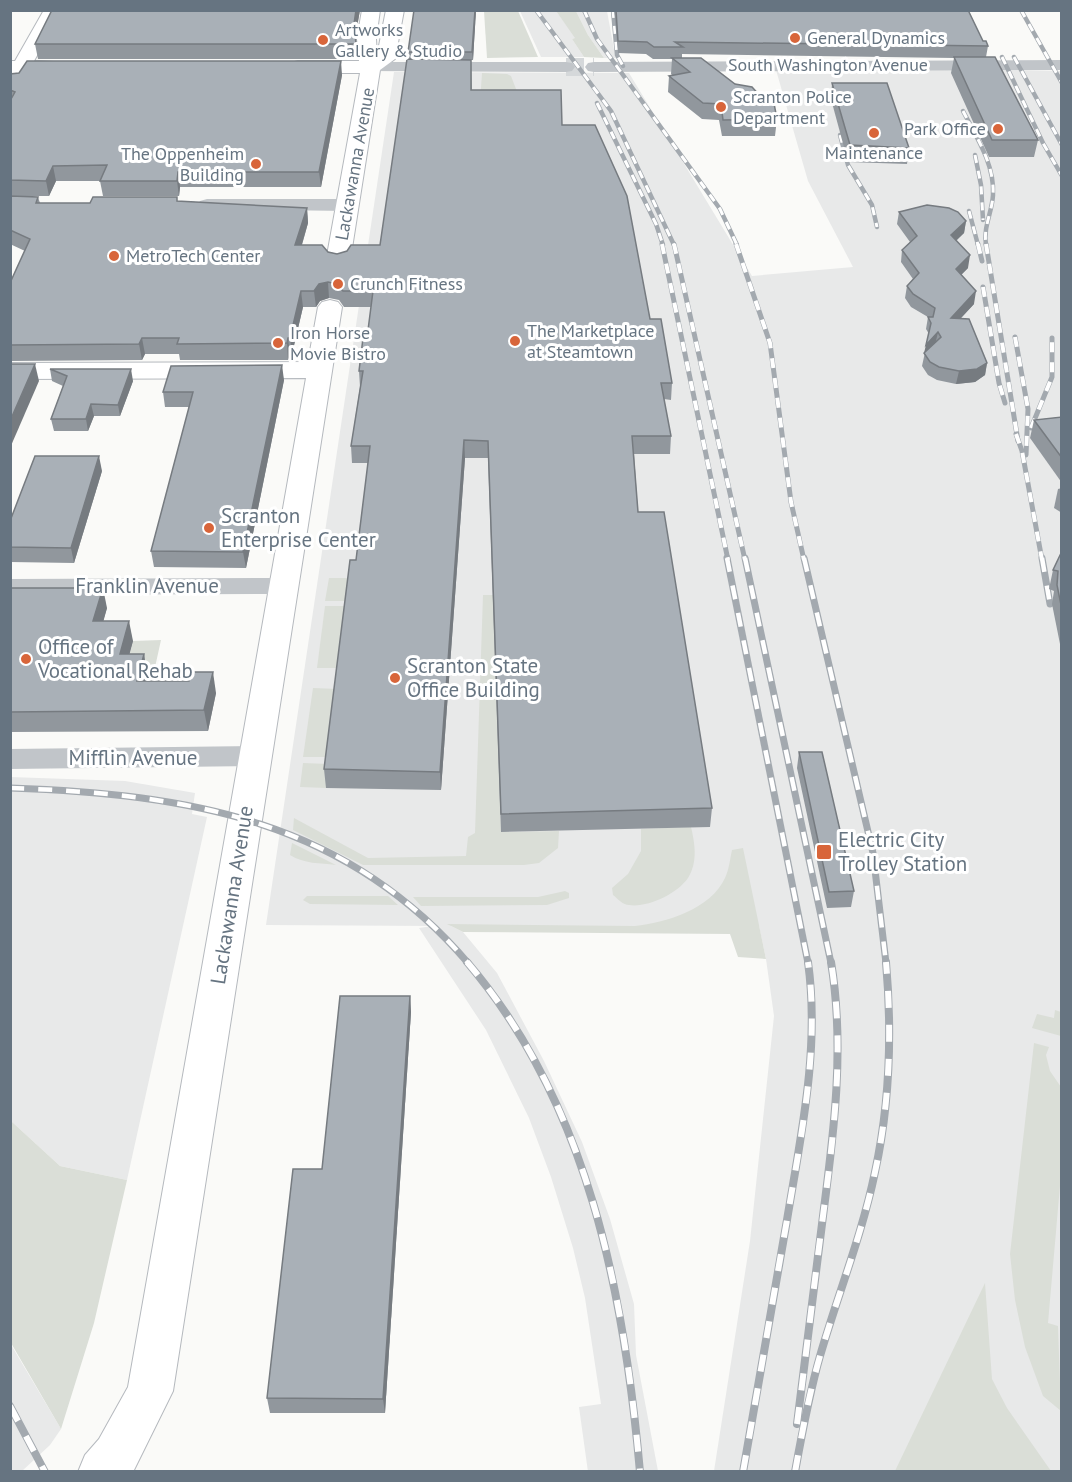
<svg xmlns="http://www.w3.org/2000/svg" width="1072" height="1482" viewBox="0 0 1072 1482" font-family="'PT Sans',sans-serif">
<style>
.built{fill:#e8e9e9}
.green{fill:#daded7}
.lines{fill:none;stroke-linecap:round;stroke-linejoin:round}
.minor-tunnel{stroke:#d5d8da;stroke-width:18;stroke-dasharray:18 9;stroke-linecap:butt}
.major-casing{stroke:#b5b9be;stroke-width:2}
.minor{fill:#c1c5c9;fill-rule:evenodd}
.major{fill:#fff;fill-rule:evenodd}
.rail-far3-casing{stroke:#a3a9af;stroke-width:4.5}
.rail-far2-casing{stroke:#a3a9af;stroke-width:5}
.rail-far1-casing{stroke:#a3a9af;stroke-width:7}
.rail-casing{stroke:#a3a9af;stroke-width:8}
.rail-far3{stroke:#fff;stroke-width:3;stroke-dasharray:8;stroke-linecap:butt}
.rail-far2{stroke:#fff;stroke-width:4;stroke-dasharray:10;stroke-linecap:butt}
.rail-far1{stroke:#fff;stroke-width:4.5;stroke-dasharray:14;stroke-linecap:butt}
.rail{stroke:#fff;stroke-width:6;stroke-dasharray:17;stroke-linecap:butt}
.wall{fill:#91979d}
.shaded-wall{fill:#767b80}
.building{fill:#a9b0b7;stroke:#767b80;stroke-width:1.5}
.poi-dot{fill:#d8653a;stroke:#fff;stroke-width:2}
.labels{text-anchor:middle;stroke-width:6;stroke-linejoin:round;paint-order:stroke}
.far-poi-label{font-size:18px;fill:#667481;stroke:#fff;text-anchor:start}
.far-street-label{font-size:18px;fill:#667481;stroke:#fff}
.poi-label{font-size:21px;fill:#667481;stroke:#fff;text-anchor:start}
.street-label{font-size:21px;fill:#667481;stroke:#fff}
</style>
<rect width="100%" height="100%" fill="#fafaf8"/>
<g class="built">
<polygon points="520,11 556,11 576,38 572,39 584,57 541,57"/>
<polygon points="576,11 607,11 615,55 622,58 604,58 588,35"/>
<polygon points="776,70 1061,71 1061,1471 714,1471 750,1241 774,1016 766,959 759,926 451,926 463,932 497,973 544,1061 582,1142 610,1219 634,1304 636,1355 658,1471 588,1472 579,1407 601,1404 585,1298 573,1248 551,1177 529,1118 486,1030 419,928 433,926 266,925 394,72 629,73 752,276 853,267 808,181"/>
<polygon points="10,777 125,781 195,793 192,814 207,817 127,1180 60,1166 11,1121"/>
<polygon points="10,1343 61,1429 50,1445 22,1471 11,1471"/>
</g>
<g class="green">
<polygon points="484,11 518,11 538,57 487,58"/>
<polygon points="556,11 576,11 588,35 604,58 584,57 572,39 575,38"/>
<polygon points="482,73 507,74 511,76 521,102 480,103"/>
<polygon points="329,578 352,578 349,601 325,601"/>
<polygon points="483,595 493,595 501,832 559,831 558,848 539,863 524,865 363,865 293,830 294,818 368,858 466,856 468,837 475,833"/>
<polygon points="325,606 349,606 341,668 317,668"/>
<polygon points="161,640 148,699 188,699 189,692 195,693 193,702 141,702 147,675 124,675 133,641"/>
<polygon points="313,688 338,689 330,757 303,757"/>
<polygon points="303,763 329,764 326,788 300,787"/>
<path d="M 691,827 C 695,844 698,862 688,878 C 677,894 647,908 629,905 C 623,905 618,899 613,895 L 612,888 L 628,874 L 641,851 L 641,829 Z"/>
<path d="M 292,843 L 336,865 C 320,863 304,864 290,855 Z"/>
<path d="M 743,848 L 766,959 L 738,957 L 730,934 L 463,932 L 447,924 L 635,926 C 665,923 711,909 725,878 C 729,870 730,859 732,850 Z"/>
<polygon points="565,891 569,893 569,898 547,905 421,906 413,897 538,897"/>
<polygon points="307,896 388,896 398,905 310,904 303,900"/>
<polygon points="1055,1010 1061,1012 1061,1036 1032,1028 1037,1014 1054,1018"/>
<polygon points="1034,1043 1049,1047 1046,1055 1050,1071 1061,1087 1062,1163 1048,1323 1058,1326 1061,1411 1043,1396 1025,1347 1015,1300 1010,1254"/>
<polygon points="11,1121 60,1166 127,1180 94,1323 61,1429 11,1343"/>
<polygon points="985,1283 992,1379 1007,1408 1051,1471 895,1471"/>
</g>
<g class="lines">
<polyline class="minor-tunnel" points="566,67 594,67"/>
<defs>
<g id="major">
<polygon points="44,10 62,10 34,61 73,63 76,67 73,71 28,73 20,86 10,87 10,61 15,61"/>
<polygon points="362,10 380,10 376,39 377,56 386,10 404,10 395,59 380,70 350,261 346,266 338,268 330,266 326,261 360,73 298,73 291,71 288,67 291,63 298,61 359,61 357,39"/>
<polygon points="330,300 338,302 342,307 173,1391 133,1472 78,1472 85,1455 99,1439 128,1387 306,378 10,379 10,363 308,362 318,307 322,302"/>
</g>
</defs>
<use href="#major" class="major-casing"/>
<g class="minor">
<polygon points="1062,60 1062,70 594,72 588,71 585,67 588,63 594,62"/>
<polygon points="371,62 566,62 572,63 575,67 572,71 566,72 365,71 362,67 365,63"/>
<polygon points="207,199 348,199 355,201 358,205 355,209 348,211 200,209 197,205 200,201"/>
<polygon points="284,578 294,580 298,586 294,592 284,594 10,595 10,579"/>
<polygon points="255,746 266,749 270,756 266,763 255,766 10,769 10,749"/>
</g>
<use href="#major" class="major"/>
<defs>
<g id="rail-far3">
<polyline points="536,10 611,111 674,245"/>
<polyline points="584,10 597,39 720,209 737,245"/>
<polyline points="613,10 617,55 623,66"/>
<polyline points="1021,10 1062,83"/>
<polyline points="1002,57 1043,143 1062,176"/>
<polyline points="1014,57 1062,145"/>
<polyline points="597,103 656,224 663,245"/>
<path d="M 963,111 C 976,136 995,165 993,195 C 992,213 983,227 986,245"/>
<polyline points="840,135 848,165 872,205 877,227"/>
<polyline points="975,155 981,185 983,220"/>
<polyline points="969,211 978,245"/>
</g>
<g id="rail-far2">
<polyline points="662,244 728,560"/>
<polyline points="674,244 745,560"/>
<polyline points="736,244 770,343 791,502 804,560"/>
<polyline points="978,244 982,261"/>
<polyline points="986,244 1018,441"/>
<polyline points="983,287 999,383 1005,403"/>
<polyline points="1015,337 1028,409 1026,455"/>
<polyline points="1031,428 1052,377 1052,338"/>
<polyline points="1016,434 1022,451 1042,560"/>
</g>
<g id="rail-far1">
<polyline points="727,558 808,963"/>
<polyline points="745,558 831,963"/>
<polyline points="804,558 873,853 886,963"/>
<polyline points="1042,558 1050,604"/>
<path d="M 10,788 C 189,794 346,820 468,963"/>
</g>
<g id="rail">
<path d="M 467,962 C 588,1104 624,1291 640,1472"/>
<polyline points="10,1406 45,1472"/>
<path d="M 797,1424 C 806,1355 814,1285 823,1216 C 834,1132 845,1046 831,962"/>
<path d="M 743,1472 C 758,1388 772,1304 787,1220 C 801,1135 820,1048 808,962"/>
<path d="M 795,1472 C 802,1433 809,1394 820,1356 C 838,1294 862,1235 875,1172 C 890,1103 892,1031 886,962"/>
</g>
</defs>
<use href="#rail-far3" class="rail-far3-casing"/>
<use href="#rail-far2" class="rail-far2-casing"/>
<use href="#rail-far1" class="rail-far1-casing"/>
<use href="#rail" class="rail-casing"/>
<use href="#rail-far3" class="rail-far3"/>
<use href="#rail-far2" class="rail-far2"/>
<use href="#rail-far1" class="rail-far1"/>
<use href="#rail" class="rail"/>
</g>
<g class="wall">
<polygon points="52,10 360,10 355,38 357,59 38,59 35,44"/>
<polygon points="476,10 473,60 471,60 472,90 562,125 650,319 672,383 671,400 664,399 671,436 670,454 634,454 638,512 712,808 710,827 501,832 488,458 465,458 441,790 326,788 324,769 356,560 368,463 352,463 351,446 360,387 359,371 368,330 371,307 344,307 339,300 329,298 320,301 316,307 303,307 292,354 290,354 288,360 180,360 179,354 145,354 142,360 10,361 10,283 25,251 10,244 10,196 38,197 40,203 90,203 177,197 177,201 307,208 308,223 302,245 337,254 380,245 409,59 408,52"/>
<polygon points="614,10 968,10 983,41 988,46 986,57 1038,140 1034,157 989,157 951,73 954,58 682,54 682,58 777,119 775,136 722,136 719,120 702,119 668,92 669,76 672,75 671,74 672,59 653,59 646,54 618,53"/>
<polygon points="10,74 342,75 321,187 180,187 179,196 103,196 100,181 56,181 49,196 10,196"/>
<polygon points="832,83 909,148 907,164 848,162 831,99"/>
<polygon points="899,212 966,221 964,233 956,241 968,268 961,275 974,304 960,319 987,363 985,375 975,382 956,384 937,380 928,375 922,366 929,334 926,329 928,317 911,307 905,298 907,286 913,279 901,262 902,250 910,242 897,224"/>
<polygon points="50,369 133,381 120,416 94,416 88,431 54,431 51,419 63,386 52,381"/>
<polygon points="284,380 246,568 154,567 151,551 189,407 165,407 163,392"/>
<polygon points="1062,417 1062,483 1030,438 1034,420"/>
<polygon points="102,471 74,563 10,562 10,521"/>
<polygon points="1062,488 1062,513 1054,508 1058,489"/>
<polygon points="1062,551 1062,654 1052,604 1054,591 1049,589 1053,570"/>
<polygon points="10,588 107,608 103,621 133,641 129,654 144,654 147,675 146,681 216,693 208,731 10,732"/>
<polygon points="799,752 854,891 851,907 827,908 797,768"/>
<polygon points="410,996 411,1012 385,1413 270,1413 267,1398 322,1169"/>
</g>
<g class="shaded-wall">
<polygon points="356,10 360,10 355,39 354,24"/>
<polygon points="475,10 476,10 473,60 472,52"/>
<polygon points="341,61 342,75 321,187 319,172"/>
<polygon points="53,166 56,181 49,196 46,181"/>
<polygon points="178,172 180,187 179,196 177,181"/>
<polygon points="307,208 308,223 297,261 295,245"/>
<polygon points="966,221 964,233 949,247 951,235"/>
<polygon points="970,255 968,268 954,282 956,269"/>
<polygon points="328,282 329,298 320,301 316,307 314,291 319,284"/>
<polygon points="301,291 303,307 292,354 290,338"/>
<polygon points="976,291 974,304 949,331 951,318"/>
<polygon points="938,332 935,345 924,353 926,345"/>
<polygon points="142,338 145,354 142,360 139,344"/>
<polygon points="288,338 290,354 288,360 287,343"/>
<polygon points="987,363 985,375 975,382 956,384 959,371"/>
<polygon points="35,364 39,381 10,448 10,421"/>
<polygon points="282,365 284,380 246,568 243,552"/>
<polygon points="131,369 133,381 120,416 118,405"/>
<polygon points="91,404 94,416 88,431 86,419"/>
<polygon points="464,440 465,458 441,790 440,772"/>
<polygon points="99,456 102,471 74,563 71,548"/>
<polygon points="103,588 107,608 98,641 93,621"/>
<polygon points="129,621 133,641 124,675 120,654"/>
<polygon points="144,654 147,675 141,702 137,681"/>
<polygon points="213,672 216,693 208,731 204,710"/>
<polygon points="410,996 411,1012 385,1413 383,1399"/>
</g>
<g class="building">
<polygon points="52,10 356,10 354,24 356,44 35,44"/>
<polygon points="414,10 475,10 472,52 408,52"/>
<polygon points="616,10 968,10 983,41 986,41 988,46 675,42 683,47 654,47 647,42 618,41"/>
<polygon points="954,57 995,57 1038,140 992,140"/>
<polygon points="672,58 701,58 735,84 752,87 762,98 773,98 777,119 723,120 721,104 703,103 669,76 690,72"/>
<polygon points="407,59 471,60 471,90 561,90 562,125 595,125 627,196 650,319 661,319 672,383 661,383 671,436 632,436 638,512 664,512 712,808 501,814 488,441 464,440 440,772 324,769 350,560 356,560 370,446 351,446 363,371 359,371 364,330 368,330 373,291 343,291 337,284 328,282 319,284 314,291 301,291 290,338 288,338 287,343 177,344 179,338 142,338 139,344 10,345 10,283 30,239 10,230 10,196 38,197 36,203 90,203 93,197 177,197 177,201 307,208 295,245 322,245 328,252 337,254 347,251 351,245 380,245"/>
<polygon points="27,61 341,61 319,172 178,172 177,181 100,181 107,165 53,166 46,181 10,180 10,101 15,92 10,90 10,74 19,73"/>
<polygon points="832,83 887,83 909,148 850,145"/>
<polygon points="927,205 949,208 958,212 966,221 951,235 970,255 956,269 976,291 951,318 969,319 987,363 977,369 959,371 939,367 930,362 924,353 941,337 938,332 926,345 931,323 928,317 933,317 935,308 913,294 907,286 919,273 902,250 917,236 899,212"/>
<polygon points="10,364 35,364 10,421"/>
<polygon points="282,365 243,552 151,551 193,392 163,392 171,366"/>
<polygon points="50,369 131,369 118,405 91,404 86,419 51,419 67,376"/>
<polygon points="1062,417 1062,458 1034,420"/>
<polygon points="35,456 99,456 71,548 10,547 10,521"/>
<polygon points="1062,551 1062,610 1057,585 1058,571 1053,570"/>
<polygon points="10,588 103,588 93,621 129,621 120,654 144,654 137,681 189,681 191,672 213,672 204,710 10,712"/>
<polygon points="799,752 822,752 854,891 829,892"/>
<polygon points="340,996 410,996 383,1399 267,1398 293,1169 322,1169"/>
</g>
<g class="poi-dot">
<circle cx="795" cy="38" r="6"/>
<circle cx="323" cy="40" r="6"/>
<circle cx="721" cy="107" r="6"/>
<circle cx="998" cy="129" r="6"/>
<circle cx="874" cy="133" r="6"/>
<circle cx="256" cy="164" r="6"/>
<circle cx="114" cy="256" r="6"/>
<circle cx="338" cy="284" r="6"/>
<circle cx="515" cy="341" r="6"/>
<circle cx="278" cy="343" r="6"/>
<circle cx="209" cy="528" r="6"/>
<circle cx="26" cy="659" r="6"/>
<circle cx="395" cy="678" r="6"/>
<rect x="816" y="844" width="16" height="16" rx="3"/>
</g>
<g class="labels">
<g class="far-poi-label">
<text x="335" y="36">Artworks<tspan x="335" dy="21">Gallery &amp; Studio</tspan></text>
<text x="807" y="44">General Dynamics</text>
<text x="733" y="103">Scranton Police<tspan x="733" dy="21">Department</tspan></text>
<text x="986" y="135" text-anchor="end">Park Office</text>
<text x="874" y="159" text-anchor="middle">Maintenance</text>
<text x="244" y="160" text-anchor="end">The Oppenheim<tspan x="244" dy="21">Building</tspan></text>
<text x="126" y="262">MetroTech Center</text>
<text x="350" y="290">Crunch Fitness</text>
<text x="527" y="337">The Marketplace<tspan x="527" dy="21">at Steamtown</tspan></text>
<text x="290" y="339">Iron Horse<tspan x="290" dy="21">Movie Bistro</tspan></text>
</g>
<g class="far-street-label">
<text x="828" y="71">South Washington Avenue</text>
<text transform="translate(355 164) rotate(-80)" y="6">Lackawanna Avenue</text>
</g>
<g class="poi-label">
<text x="221" y="523">Scranton<tspan x="221" dy="24">Enterprise Center</tspan></text>
<text x="38" y="654">Office of<tspan x="38" dy="24">Vocational Rehab</tspan></text>
<text x="407" y="673">Scranton State<tspan x="407" dy="24">Office Building</tspan></text>
<text x="838" y="847">Electric City<tspan x="838" dy="24">Trolley Station</tspan></text>
</g>
<g class="street-label">
<text x="147" y="593">Franklin Avenue</text>
<text x="133" y="765">Mifflin Avenue</text>
<text transform="translate(232 895) rotate(-81)" y="7">Lackawanna Avenue</text>
</g>
</g>
<rect width="1072" height="1482" fill="none" stroke="#667481" stroke-width="24"/>
</svg>
